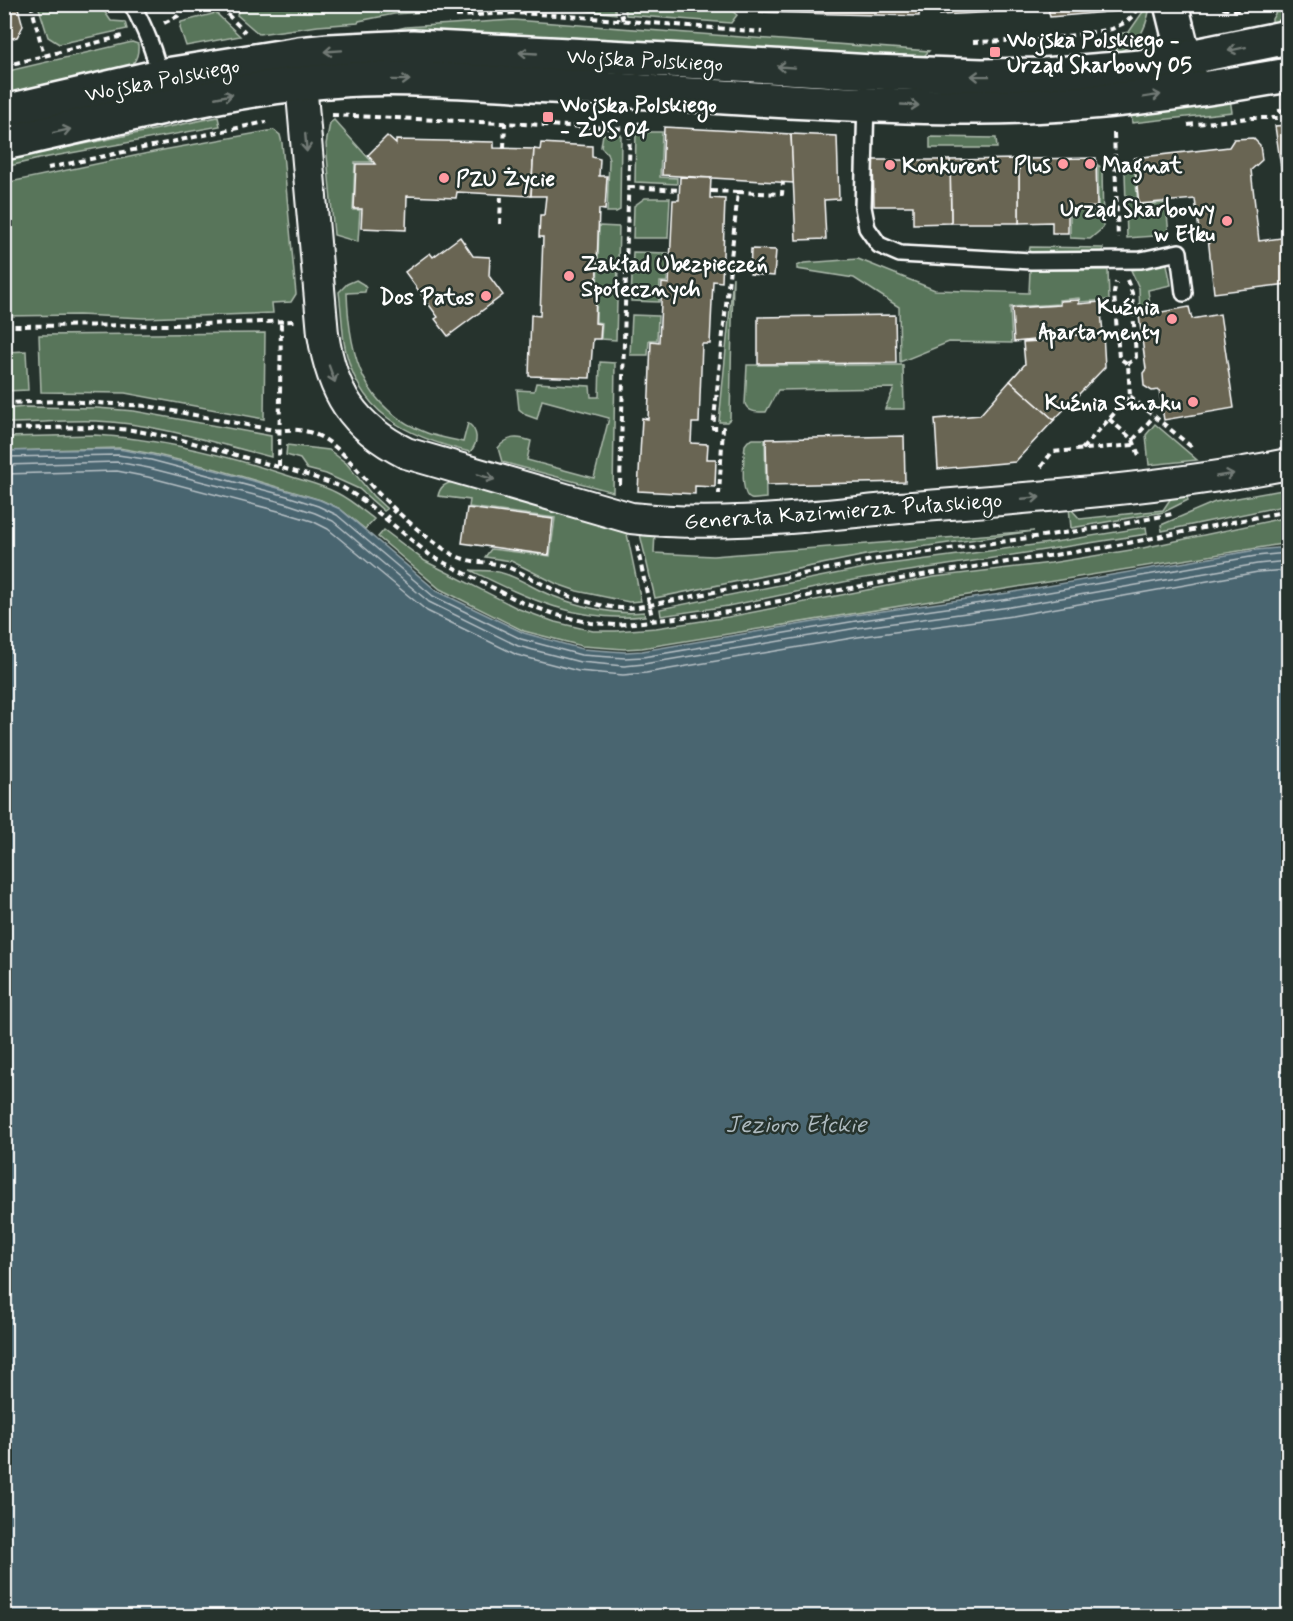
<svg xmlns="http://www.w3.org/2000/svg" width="1293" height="1621" viewBox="0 0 1293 1621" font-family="Mynerve,sans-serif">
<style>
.green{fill:#59745a;stroke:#acbaac;stroke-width:1.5}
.water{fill:#4a6570;stroke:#92a3a9;stroke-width:1.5}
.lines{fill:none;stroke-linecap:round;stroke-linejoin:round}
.shore{stroke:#b7c1c6;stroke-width:1.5}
.building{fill:#696552;stroke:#fff;stroke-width:1.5}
.lane-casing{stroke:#fff;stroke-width:20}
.street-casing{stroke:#fff;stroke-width:34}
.secondary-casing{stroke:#fff;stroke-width:38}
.path{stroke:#fff;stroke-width:4;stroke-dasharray:6 4.5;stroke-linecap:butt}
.lane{stroke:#26332d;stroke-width:15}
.street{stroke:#26332d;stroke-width:30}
.secondary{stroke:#26332d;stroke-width:33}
.oneway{stroke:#727a76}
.poi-dot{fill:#ff9aa2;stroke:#26332d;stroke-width:2}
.labels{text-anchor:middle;stroke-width:5;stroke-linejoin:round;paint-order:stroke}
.poi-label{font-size:22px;font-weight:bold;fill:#fff;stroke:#26332d;text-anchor:start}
.street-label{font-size:22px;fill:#fff;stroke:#26332d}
.water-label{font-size:24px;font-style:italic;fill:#aebabf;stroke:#26332d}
</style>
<rect width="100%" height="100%" fill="#26332d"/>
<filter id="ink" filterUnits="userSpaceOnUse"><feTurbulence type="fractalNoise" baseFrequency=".0167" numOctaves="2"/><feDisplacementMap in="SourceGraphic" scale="12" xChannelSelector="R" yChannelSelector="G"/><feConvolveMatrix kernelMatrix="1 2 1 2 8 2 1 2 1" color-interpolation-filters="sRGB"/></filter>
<g filter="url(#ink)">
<g class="green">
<polygon points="252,4 452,4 454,10 394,14 359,21 358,23 318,26 259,34 237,15 240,7"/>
<polygon points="557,4 558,7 464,5 464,4"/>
<polygon points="38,5 100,5 111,21 125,22 127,29 59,44 48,37"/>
<polygon points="566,5 614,5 616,14 567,8"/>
<polygon points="624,5 725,5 737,15 731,23 626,15"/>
<path d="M 1147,6 L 1150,7 C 1146,30 1138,45 1116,53 L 1119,34 L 1129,32 Z"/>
<polygon points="1288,10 1288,19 1272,23 1272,19 1276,12"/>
<polygon points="216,13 240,36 186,46 180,28 181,22"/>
<polygon points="513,20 929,51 923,57 375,34 406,27"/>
<path d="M 132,42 L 138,44 C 139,56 135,63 126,71 L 5,97 L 4,72 Z"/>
<polygon points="1230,99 1232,112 1132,123 1131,114"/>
<polygon points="218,117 220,126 43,158 5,167 5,160"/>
<polygon points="334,120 372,162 355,162 353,210 360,210 358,242 334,235 326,144 330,123"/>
<polygon points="274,130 280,135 282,143 296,294 291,302 272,303 273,313 144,318 79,315 5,316 5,183 163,150"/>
<polygon points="636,132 662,132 660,177 677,178 677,184 635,182"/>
<polygon points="603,134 621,135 620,210 616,212 607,212 609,160 607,153 601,147"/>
<polygon points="930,137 996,138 997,148 930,148"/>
<polygon points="1131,162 1134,162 1138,205 1166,203 1169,235 1127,238 1125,172"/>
<polygon points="1098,165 1102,168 1103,228 1090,239 1070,238 1070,210 1098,210"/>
<polygon points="645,198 670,198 668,238 633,238 634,206"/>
<polygon points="599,226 619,227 616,340 601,339 602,323 596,322"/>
<polygon points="1030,247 1103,248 1103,252 1029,252"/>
<polygon points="633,252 668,253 667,282 660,282 659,302 631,301"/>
<polygon points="858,259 935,290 1029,293 1030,270 1108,270 1109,300 1080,302 1079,298 1059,300 1059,304 1010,307 1012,343 949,342 900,362 899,307 854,278 797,269 797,266 804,263"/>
<polygon points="1167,264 1171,285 1148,290 1151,312 1140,315 1139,288 1131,270"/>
<polygon points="733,277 730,419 727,422 719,422"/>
<path d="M 356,280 L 363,284 L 366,288 L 365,292 L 347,293 C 349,356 363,409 427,433 C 438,437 451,439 463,442 L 468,423 C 478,431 479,442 470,452 C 407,437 356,413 344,342 C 342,325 341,308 339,292 L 347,284 Z"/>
<polygon points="632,315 658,316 657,340 649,340 648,355 630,355"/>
<polygon points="265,333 264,419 125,393 41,392 39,335"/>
<polygon points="26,351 28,390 5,391 5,352"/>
<path d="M 600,362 L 615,363 L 613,492 L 502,462 L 498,448 C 508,436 517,436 531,441 L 527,460 L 594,478 L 609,418 L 542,400 L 537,419 L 526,415 L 519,409 L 517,390 L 534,391 L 536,383 L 590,386 L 591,397 L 599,397 Z"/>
<path d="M 747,365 L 903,365 L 904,409 L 885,409 L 894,388 L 778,390 L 766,412 C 758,412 749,413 745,404 Z"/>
<path d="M 25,407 L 97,408 L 134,411 L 271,436 L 271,457 C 214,443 155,423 96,421 C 66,420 35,423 5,423 L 5,409 Z"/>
<polygon points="1155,424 1197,460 1149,465 1146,435"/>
<path d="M 95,435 C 161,439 226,455 289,476 C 304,481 322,485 337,493 C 351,500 362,510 374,519 L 365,529 L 340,509 L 321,500 L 216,469 L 153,454 L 119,448 L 5,451 L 5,437 Z"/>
<path d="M 753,439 L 765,439 L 766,498 C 762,498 755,500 751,499 C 739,496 744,455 745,445 L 748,441 Z"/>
<polygon points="287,445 329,450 346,463 373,496 387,509 384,511 359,489 326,474 307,469 300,459 286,455"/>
<path d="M 453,482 L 626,529 L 641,601 L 629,602 L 577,591 L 557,584 L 511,561 L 485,557 L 491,549 L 550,556 L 555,518 L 469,507 L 470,500 L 438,496 C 440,487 444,484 453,482 Z"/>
<polygon points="1288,489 1288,505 1162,531 1161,525 1215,502"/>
<polygon points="1186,494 1188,500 1164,512 1071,528 1069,507 1080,519 1163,510 1173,495"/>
<polygon points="1288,517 1288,543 642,648 624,649 582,646 524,631 440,589 378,537 384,530 425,561 519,609 555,622 593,631 616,631 656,628 728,617 934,577 1051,563 1143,548"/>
<polygon points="1146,527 1147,534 858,579 728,606 661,616 660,609 874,566 1049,543"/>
<polygon points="639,530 655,532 654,553 713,556 1034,531 871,554 655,598"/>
<path d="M 470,570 C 480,571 492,570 502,573 C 521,578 535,590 553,596 C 581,607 614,615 644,612 L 645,616 C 577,623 529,599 470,570 Z"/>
</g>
<polygon class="water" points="118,449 152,455 215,470 320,500 340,509 437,591 524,633 582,649 625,652 642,651 855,615 1008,593 1256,550 1288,547 1288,1616 5,1616 5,451"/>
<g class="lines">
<g class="shore">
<polyline points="4,457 118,455 151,460 287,496 318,506 337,515 433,596 521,639 581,655 625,658 643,657 856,621 1009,599 1256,556 1288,553"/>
<polyline points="4,465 117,462 149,468 285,503 315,513 333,521 429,602 518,646 580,662 624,666 644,664 857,628 1010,607 1257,564 1288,561"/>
<polyline points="4,474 117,471 148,477 282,512 312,521 328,529 427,611 517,655 578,671 623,675 646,673 858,637 1012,616 1258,572 1288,570"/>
</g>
</g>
<g class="building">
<polygon points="4,4 17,4 23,26 17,37 4,40"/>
<polygon points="750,4 920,4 919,16 750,12"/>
<polygon points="939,4 1017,4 1018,11 940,15"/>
<polygon points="1047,4 1123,4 1119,11 1050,17"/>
<polygon points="1288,125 1288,187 1284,188 1275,126"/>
<polygon points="664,127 791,134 794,183 662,175"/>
<polygon points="791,134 837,136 839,199 824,200 826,239 796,240"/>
<polygon points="387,136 396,144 396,140 494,142 494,148 534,149 531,196 457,192 456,198 407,196 406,230 361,228 362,209 354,209 356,164 375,164 368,155"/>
<polygon points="1253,138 1260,145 1262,160 1251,170 1259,241 1288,237 1288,284 1214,293 1208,237 1200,238 1195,199 1139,204 1134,158 1229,147 1234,139"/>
<polygon points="541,143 592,146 592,157 600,159 599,176 607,176 605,210 599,209 595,323 601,324 600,339 593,339 590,378 529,376 531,315 540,316 543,237 539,237 540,215 544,215 546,196 531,196 534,149 540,150"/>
<polygon points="1096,158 1097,207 1068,208 1068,233 1052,233 1052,222 1019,223 1019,159"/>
<polygon points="1019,159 1019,223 951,223 950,160"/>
<polygon points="873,160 950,160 951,223 913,224 913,206 874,206"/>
<polygon points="680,177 711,178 710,198 725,199 722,282 713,281 710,344 702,344 699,423 692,423 691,443 708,444 707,459 716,459 715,487 695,486 695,494 638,491 642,418 648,419 651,341 659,342 662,283 669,284 673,200 679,200"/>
<polygon points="1288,187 1288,217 1284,188"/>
<polygon points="460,237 473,256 490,257 489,276 503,295 448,336 435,319 438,317 405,272 430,253 433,257"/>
<polygon points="751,249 776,250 774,276 750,274"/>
<polygon points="1079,300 1079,304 1100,302 1103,333 1014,342 1012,308 1060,305 1060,301"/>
<polygon points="1189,307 1192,319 1220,314 1234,408 1164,420 1159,390 1152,391 1144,386 1143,373 1146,369 1139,316"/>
<polygon points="895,315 896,363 758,364 758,317"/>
<polygon points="1103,333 1105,367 1054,420 1010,381 1025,364 1023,342 1056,340 1055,337"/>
<polygon points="1010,381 1054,420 1015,462 938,469 935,419 980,415"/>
<polygon points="904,436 905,482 767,485 766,439"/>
<polygon points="467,508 553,519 549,555 462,543"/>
</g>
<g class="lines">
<defs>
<g id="lane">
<path d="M 132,4 C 145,29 155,51 160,79"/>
<polyline points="866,103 863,207 867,228 879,245 900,254 1031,261 1141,260 1179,252 1184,293"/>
</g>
<path id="street" d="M 299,60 L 323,334 C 332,392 352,426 406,453 L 631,518 C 720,528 810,516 899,508 C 1029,498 1160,489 1288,464"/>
<g id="secondary">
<polyline points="1171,4 1190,81"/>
<polyline points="4,112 160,76 299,54 329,51 413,47 667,60 872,72 982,76 1044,75 1141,67 1288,37"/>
<path d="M 4,143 C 119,118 245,83 362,79 C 425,77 488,83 551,86 C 693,94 836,107 979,107 C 1083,107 1186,93 1288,75"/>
</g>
</defs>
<use href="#lane" class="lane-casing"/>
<use href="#street" class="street-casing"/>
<use href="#secondary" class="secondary-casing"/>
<g class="path">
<polyline points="31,4 44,56"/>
<polyline points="183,4 186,6 220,7 230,4"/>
<polyline points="457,4 460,16"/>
<polyline points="619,4 623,21"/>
<path d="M 1213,4 C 1231,15 1252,9 1272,4"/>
<polyline points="220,7 245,32"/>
<polyline points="456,16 513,13 556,15 762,32"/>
<polyline points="164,23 178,16 186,4"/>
<polyline points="973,42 1042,40 1112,29 1126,22 1135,14 1139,4"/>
<polyline points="4,66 123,36"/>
<polyline points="1278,111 1288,110"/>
<polyline points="332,115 630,129 640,123"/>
<polyline points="1188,125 1249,118 1288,118"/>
<polyline points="1114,133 1118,238"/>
<polyline points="504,148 505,123"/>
<polyline points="48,168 266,122"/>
<polyline points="629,187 680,190"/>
<polyline points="711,191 738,192 713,428 723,428 719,494"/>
<polyline points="738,192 782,194 783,182"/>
<polyline points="500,224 501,194"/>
<polyline points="1127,280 1132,293 1136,357 1128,364"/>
<polyline points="4,326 174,325 294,321"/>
<polyline points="1118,338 1134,337"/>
<polyline points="1130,396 1194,449"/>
<path d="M 4,403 L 63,401 L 147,406 L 279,431 C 326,422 349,462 377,492 C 398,513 422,535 447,551 C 470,566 485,559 507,567 C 523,573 537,582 553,589 C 571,598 606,609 627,608 C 635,608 642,606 650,605 L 872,560 L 1113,526 L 1172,514"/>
<polyline points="1109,419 1133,440 1140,458"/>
<polyline points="4,429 94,427 132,430 179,439 307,475 342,487 364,501 431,556 521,602 557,615 591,623 616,625 728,612 774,602 934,573 1108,547 1288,511"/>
<polyline points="1133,440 1154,416"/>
<polyline points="1082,449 1130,396 1128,364 1119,358 1114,293 1116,282"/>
<polyline points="279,466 281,322"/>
<polyline points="1041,467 1052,452 1134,445"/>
<polyline points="620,485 630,129"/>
<polyline points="385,520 396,509"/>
<polyline points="637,546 653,622"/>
</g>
<use href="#lane" class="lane"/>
<use href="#street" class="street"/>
<use href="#secondary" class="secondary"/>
</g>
<defs><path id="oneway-shaft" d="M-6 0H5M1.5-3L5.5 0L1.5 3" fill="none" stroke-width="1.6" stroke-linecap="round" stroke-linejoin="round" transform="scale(1.5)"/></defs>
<g class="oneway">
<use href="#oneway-shaft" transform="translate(1237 49) rotate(168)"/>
<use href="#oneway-shaft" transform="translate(333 51) rotate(176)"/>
<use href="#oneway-shaft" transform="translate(528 53) rotate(-177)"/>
<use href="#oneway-shaft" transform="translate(786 67) rotate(-176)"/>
<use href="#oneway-shaft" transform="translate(980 76) rotate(-179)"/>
<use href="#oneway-shaft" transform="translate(401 80) rotate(1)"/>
<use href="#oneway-shaft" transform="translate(224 96) rotate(-11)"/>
<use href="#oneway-shaft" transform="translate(1152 96) rotate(-9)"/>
<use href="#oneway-shaft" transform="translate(910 105) rotate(3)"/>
<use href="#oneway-shaft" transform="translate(62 131) rotate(-12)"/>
<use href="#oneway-shaft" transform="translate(306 143) rotate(85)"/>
<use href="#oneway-shaft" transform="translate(332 374) rotate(70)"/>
<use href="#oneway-shaft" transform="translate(1225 475) rotate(-9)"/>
<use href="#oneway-shaft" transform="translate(486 477) rotate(17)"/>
<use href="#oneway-shaft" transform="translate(1031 498) rotate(-5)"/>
</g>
</g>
<g class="poi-dot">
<rect x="989" y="46" width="12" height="12" rx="3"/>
<rect x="542" y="111" width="12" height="12" rx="3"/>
<circle cx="1063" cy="164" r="6"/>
<circle cx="1090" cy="164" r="6"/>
<circle cx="890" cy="165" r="6"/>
<circle cx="444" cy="178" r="6"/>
<circle cx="1227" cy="221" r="6"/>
<circle cx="569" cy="276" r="6"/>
<circle cx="486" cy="296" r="6"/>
<circle cx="1172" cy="319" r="6"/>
<circle cx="1193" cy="402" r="6"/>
</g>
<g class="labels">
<g class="poi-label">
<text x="1007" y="47">Wojska Polskiego -<tspan x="1007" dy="25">Urząd Skarbowy 05</tspan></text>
<text x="560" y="112">Wojska Polskiego<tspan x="560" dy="25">- ZUS 04</tspan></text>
<text x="1051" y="172" text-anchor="end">Plus</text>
<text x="1102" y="172">Magnat</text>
<text x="902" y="173">Konkurent</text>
<text x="456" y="186">PZU Życie</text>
<text x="1215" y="216" text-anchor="end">Urząd Skarbowy<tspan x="1215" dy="25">w Ełku</tspan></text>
<text x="581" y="271">Zakład Ubezpieczeń<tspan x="581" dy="25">Społecznych</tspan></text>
<text x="474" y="304" text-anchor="end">Dos Patos</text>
<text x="1160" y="314" text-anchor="end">Kuźnia<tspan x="1160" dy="25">Apartamenty</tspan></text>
<text x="1181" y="410" text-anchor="end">Kuźnia Smaku</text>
</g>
<g class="street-label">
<text transform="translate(645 59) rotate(3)" y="8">Wojska Polskiego</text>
<text transform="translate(162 79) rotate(-11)" y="8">Wojska Polskiego</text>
<text transform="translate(843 510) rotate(-4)" y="8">Generała Kazimierza Pułaskiego</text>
</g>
<g class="water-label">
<text x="796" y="1132">Jezioro Ełckie</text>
</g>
</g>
<rect width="1293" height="1621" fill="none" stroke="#26332d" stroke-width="24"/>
<rect x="12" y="12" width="1269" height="1597" fill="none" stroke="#fff" stroke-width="2" filter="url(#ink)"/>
</svg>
